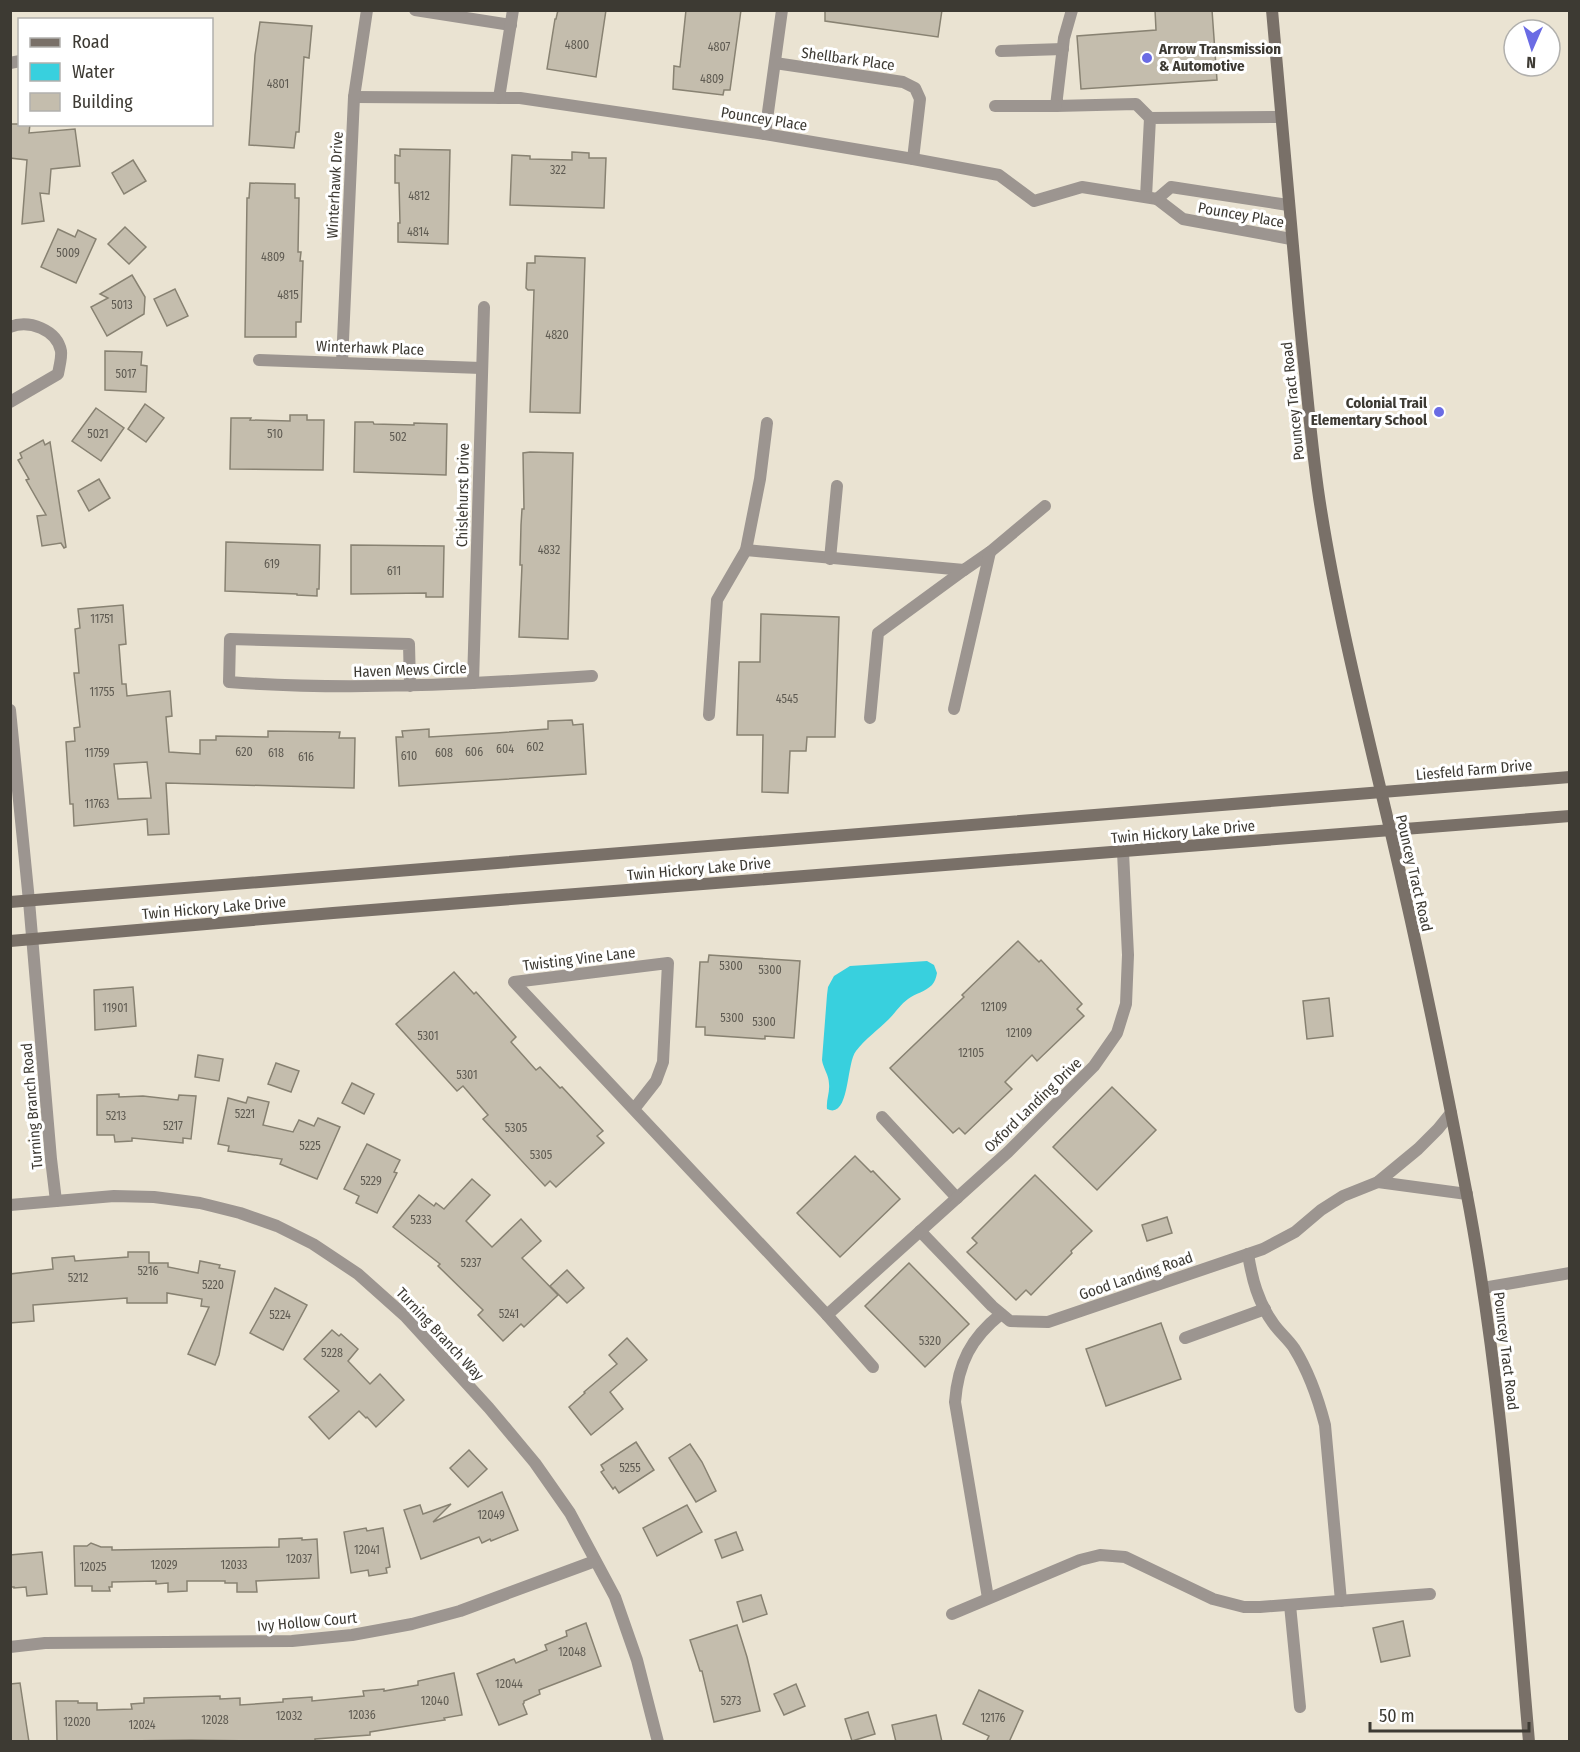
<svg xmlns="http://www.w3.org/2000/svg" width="1580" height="1752" viewBox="0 0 1580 1752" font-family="'Fira Sans Condensed',sans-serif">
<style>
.water{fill:#38d0de}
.building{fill:#c4bdad;stroke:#888272;stroke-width:1.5;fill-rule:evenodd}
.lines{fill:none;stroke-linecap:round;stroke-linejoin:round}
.lane{stroke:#9c9590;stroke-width:12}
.street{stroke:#9c9590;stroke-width:12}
.secondary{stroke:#797068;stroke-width:12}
.poi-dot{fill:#6a6be4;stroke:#fff;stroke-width:2}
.labels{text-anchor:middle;stroke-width:6;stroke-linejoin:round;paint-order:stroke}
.number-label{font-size:12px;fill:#5f5b52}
.poi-label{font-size:15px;font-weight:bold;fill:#3d3a33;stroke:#fff;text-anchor:start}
.street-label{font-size:15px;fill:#3d3a33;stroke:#fff}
</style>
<rect width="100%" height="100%" fill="#eae3d2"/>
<path class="water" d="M 927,961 L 934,965 L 937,973 C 936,978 935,981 932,985 C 925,992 916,993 908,999 C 901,1004 895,1013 889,1019 C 878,1030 865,1039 856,1051 C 846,1063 850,1120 827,1109 C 826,1100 830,1092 829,1084 C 829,1075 823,1068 822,1060 L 827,995 L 828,987 L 834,976 L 850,966 Z"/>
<g class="building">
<polygon points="558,10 606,10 596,77 547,69 555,19 556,19"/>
<polygon points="686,10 741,10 730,90 724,90 723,95 673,89 674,66 680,67"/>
<polygon points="825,10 942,10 938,37 825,21"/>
<polygon points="1155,10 1212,10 1217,80 1081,89 1077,36 1156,30"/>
<polygon points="260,22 312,26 309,58 304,57 299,132 296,132 294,148 249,145 255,55"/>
<polygon points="10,124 30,124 29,133 75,129 80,166 51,169 49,194 40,193 44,221 22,224 27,160 10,158"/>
<polygon points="400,149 450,150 448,244 398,242 398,223 400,223 399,183 395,183 395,155 400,156"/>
<polygon points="572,152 589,153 589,158 606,158 604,208 510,205 512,155 530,156 530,159 572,160"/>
<polygon points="133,160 146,181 124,194 112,173"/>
<polygon points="250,183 295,184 295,198 299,198 298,252 301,252 300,261 303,261 301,322 296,322 296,337 245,337 247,198 249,198"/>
<polygon points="125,227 146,247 129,264 108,244"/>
<polygon points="58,229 75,237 78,230 96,239 76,283 41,267"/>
<polygon points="535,256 585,258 580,413 530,412 534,290 528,290 526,288 527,263 535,263"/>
<polygon points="132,275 145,297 144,314 107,336 91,307 108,298 100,294"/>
<polygon points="175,289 188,316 167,326 154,299"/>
<polygon points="105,351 142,352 141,365 147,366 146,392 105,390"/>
<polygon points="145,404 164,418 146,442 128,429"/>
<polygon points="96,408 124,428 101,461 72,441"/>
<polygon points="290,415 307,415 307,420 324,420 323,470 230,469 231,418 251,418 250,420 290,421"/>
<polygon points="355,422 373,422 374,424 414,425 414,423 447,424 446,475 354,472"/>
<polygon points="43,440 45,445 50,442 66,547 64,548 61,543 42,546 37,516 46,515 26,480 29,479 18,460 22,458 20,453"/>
<polygon points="530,452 573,453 568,639 519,637 522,565 520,565 521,525 522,509 524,509 523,453"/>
<polygon points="99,479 110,498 89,511 78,491"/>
<polygon points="226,542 320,545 319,589 317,589 317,596 297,595 297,594 225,591"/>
<polygon points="351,545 444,546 443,597 426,597 426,593 351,594"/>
<path d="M 123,605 L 126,644 L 119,645 L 122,684 L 126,684 L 127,696 L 170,691 L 172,716 L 166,717 L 169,752 L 200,754 L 200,740 L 216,740 L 216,736 L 268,737 L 268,731 L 340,732 L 339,738 L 355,738 L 354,788 L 166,783 L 169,834 L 148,835 L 147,819 L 74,826 L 73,804 L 70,804 L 66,742 L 75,741 L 74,728 L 80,727 L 74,673 L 79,673 L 75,629 L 80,628 L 78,609 ZM 147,762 L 151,798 L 118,799 L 114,764 Z"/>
<polygon points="761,614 839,617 835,737 807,737 806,751 790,751 788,793 762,792 763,735 737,735 739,662 760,662"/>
<polygon points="572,720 573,725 583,724 586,774 399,786 396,737 403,737 402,731 429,729 429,737 496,733 548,729 548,721"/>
<polygon points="1018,941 1039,962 1041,960 1082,1004 1077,1009 1084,1016 1037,1061 1032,1055 1005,1082 1012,1089 965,1134 959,1128 953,1133 890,1068 964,997 962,995"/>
<polygon points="709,955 800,961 794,1038 765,1036 765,1039 705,1035 705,1027 696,1027 700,962 708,962"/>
<polygon points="454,972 474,994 476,992 516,1037 511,1042 536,1070 540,1067 560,1088 562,1087 603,1131 597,1136 604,1143 556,1187 550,1181 545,1186 483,1119 488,1115 463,1086 457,1091 396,1024"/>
<polygon points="133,987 136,1026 95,1030 94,990"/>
<polygon points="1329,998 1333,1036 1307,1039 1303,1001"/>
<polygon points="198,1055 223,1059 219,1081 195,1077"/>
<polygon points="276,1063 299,1071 291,1092 268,1084"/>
<polygon points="352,1083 374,1094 364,1114 342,1103"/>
<polygon points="1112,1087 1156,1130 1097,1190 1053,1147"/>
<polygon points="119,1094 119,1097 143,1096 178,1100 179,1095 196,1096 191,1139 183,1138 183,1143 132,1138 132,1141 115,1142 114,1135 97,1135 97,1095"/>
<polygon points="248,1097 269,1102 263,1125 293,1132 299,1120 314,1126 318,1118 340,1127 317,1179 280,1164 282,1159 228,1151 229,1146 218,1144 228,1098 246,1103"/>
<polygon points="367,1144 400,1160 394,1172 397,1173 377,1213 356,1203 359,1196 344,1189"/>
<polygon points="855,1156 871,1172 873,1171 900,1199 840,1257 797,1213"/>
<polygon points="1035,1175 1092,1231 1071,1251 1072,1253 1031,1295 1026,1290 1016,1300 967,1252 977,1243 972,1238"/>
<polygon points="472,1179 490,1195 466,1221 492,1247 521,1219 541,1241 522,1258 558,1295 524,1327 521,1324 503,1341 478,1315 483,1310 438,1266 440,1264 393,1227 419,1195 434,1206 436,1203 444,1209"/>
<polygon points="1167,1217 1172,1233 1147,1241 1142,1225"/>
<polygon points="128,1252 149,1252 149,1263 168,1263 168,1267 198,1273 200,1261 220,1265 219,1268 235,1271 219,1355 215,1365 188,1354 209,1307 201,1306 202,1299 167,1293 167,1303 127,1303 127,1298 33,1305 34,1321 10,1323 10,1274 53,1269 52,1258 74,1256 75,1261 128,1257"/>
<polygon points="909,1263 969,1324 925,1367 865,1306"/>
<polygon points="567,1270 584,1288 567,1303 550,1286"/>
<polygon points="275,1288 307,1305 283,1350 250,1333"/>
<polygon points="1161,1323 1181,1379 1106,1406 1086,1349"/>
<polygon points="332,1330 339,1336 341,1334 358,1349 348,1361 370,1384 380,1374 404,1400 376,1427 367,1417 366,1418 359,1411 329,1439 309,1417 339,1391 304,1359"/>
<polygon points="627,1338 647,1360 610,1392 623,1409 591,1435 569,1407 585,1393 584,1392 617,1364 609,1355"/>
<polygon points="636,1442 654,1470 619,1493 615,1487 613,1489 601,1472 604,1470 601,1465"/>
<polygon points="690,1444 702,1462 716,1491 696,1502 669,1458"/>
<polygon points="469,1450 487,1469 468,1487 450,1468"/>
<polygon points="502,1492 518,1530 491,1541 490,1539 482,1543 479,1537 421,1559 404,1510 420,1505 423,1514 451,1504 433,1522"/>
<polygon points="687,1505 702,1532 657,1556 643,1528"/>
<polygon points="366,1528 367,1531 383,1528 390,1567 386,1568 387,1573 369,1576 368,1570 351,1573 344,1532"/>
<polygon points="736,1532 743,1550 722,1558 715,1540"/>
<polygon points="302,1538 302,1540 317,1539 319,1578 256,1581 257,1592 237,1592 237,1583 225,1583 225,1581 187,1581 187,1591 168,1592 168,1583 156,1584 156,1581 112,1582 112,1587 109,1587 110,1591 92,1591 92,1586 75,1586 74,1546 87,1546 91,1543 101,1547 112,1547 112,1550 279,1547 279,1539"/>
<polygon points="42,1552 47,1594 27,1596 26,1587 14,1588 14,1587 10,1587 10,1555"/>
<polygon points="761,1595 767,1614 743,1622 737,1602"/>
<polygon points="1403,1621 1410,1656 1381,1662 1373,1628"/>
<polygon points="586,1623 601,1666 539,1690 540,1694 524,1701 524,1703 523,1704 527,1714 499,1725 477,1674 514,1659 516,1663 547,1650 545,1645 567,1636 566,1631"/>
<polygon points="737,1625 747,1657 760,1711 714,1722 702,1671 700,1671 690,1640"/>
<polygon points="454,1673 462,1715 444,1718 445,1720 370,1732 370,1735 315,1739 315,1742 191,1740 57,1742 56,1701 78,1701 78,1703 97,1703 97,1710 132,1709 131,1704 144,1703 144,1698 220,1696 220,1699 240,1698 240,1705 283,1702 283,1699 312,1697 312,1701 364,1696 363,1691 384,1689 384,1691 418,1685 418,1681"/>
<polygon points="20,1683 29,1742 10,1742 10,1684"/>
<polygon points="796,1684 805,1706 784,1715 774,1694"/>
<polygon points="979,1690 1023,1711 1009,1742 986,1742 989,1736 963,1724"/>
<polygon points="868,1712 875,1734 852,1741 845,1719"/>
<polygon points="936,1715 942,1742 896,1742 892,1725"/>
</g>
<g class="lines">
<g class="lane">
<polyline points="1072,10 1064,38 1056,106 1136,104 1150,118"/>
<polyline points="1001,51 1063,49"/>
<polyline points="995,106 1056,106"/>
<polyline points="1146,197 1150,118 1281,117"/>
<polyline points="746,550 964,570 990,552 1045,506"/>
<polyline points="830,559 837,486"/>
<polyline points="954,709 990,552"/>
<polyline points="709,715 717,600 746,550 760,479 767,423"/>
<polyline points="870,718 878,633 964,570"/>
<polyline points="634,1109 656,1081 663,1062 668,963 514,982 827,1315 873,1367"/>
<polyline points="882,1117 957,1198"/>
<polyline points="1378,1182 1467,1194"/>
<polyline points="920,1231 992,1306 1010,1321 1048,1322 1263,1249 1295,1232 1321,1210 1343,1196 1378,1182 1418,1149 1438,1129 1451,1113"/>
<path d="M 1248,1254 C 1252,1279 1258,1302 1273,1323 C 1279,1332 1288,1339 1294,1348 C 1309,1372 1318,1398 1325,1425 L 1341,1601"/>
<polyline points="827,1315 1008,1152 1094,1066 1117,1033 1126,1004 1128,955 1123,852"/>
<polyline points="1185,1338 1265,1309"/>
<path d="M 988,1598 L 955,1402 C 958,1363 971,1338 1001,1314"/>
<polyline points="1290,1605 1300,1707"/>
<polyline points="952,1614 1080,1560 1100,1555 1125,1557 1213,1599 1244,1607 1260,1607 1430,1594"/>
</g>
<g class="street">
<polyline points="415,10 511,25"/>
<polyline points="10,63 20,61"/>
<polyline points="775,63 903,82 915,88 920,99 913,159"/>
<polyline points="354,97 520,98 765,134 913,159 999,175 1034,201 1082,187 1157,199"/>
<polyline points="499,98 513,10"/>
<polyline points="765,134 782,10"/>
<polyline points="1288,205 1171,187 1157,199 1183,219 1291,239"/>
<path d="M 10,327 C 29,319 57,330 61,351 C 62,357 59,368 58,374 L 10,402"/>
<polyline points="259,360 481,368"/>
<polyline points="342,362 354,97 367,10"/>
<polyline points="473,683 484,307"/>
<path d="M 410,686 L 409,644 L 230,639 L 229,682 C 350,691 471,684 592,676"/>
<polyline points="10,710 29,901 51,1159 56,1201"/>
<polyline points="10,1205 114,1196 154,1197 200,1203 240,1213 277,1226 313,1244 358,1274 405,1316 489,1408 535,1463 570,1513 615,1597 637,1660 658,1742"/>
<polyline points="1483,1288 1570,1273"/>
<polyline points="10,1647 45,1643 292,1641 352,1635 412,1624 460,1611 595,1561"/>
</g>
<g class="secondary">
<path d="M 1272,10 C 1281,122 1291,233 1302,344 C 1308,399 1312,455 1321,510 C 1338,617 1365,723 1390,829 C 1418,948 1443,1069 1466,1190 C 1501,1372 1513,1557 1529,1742"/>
<polyline points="10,902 1570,777"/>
<polyline points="10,941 333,913 1570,816"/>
</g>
</g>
<g class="poi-dot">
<circle cx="1147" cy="58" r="6"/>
<circle cx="1439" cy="412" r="6"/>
</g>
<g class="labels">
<g class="number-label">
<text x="577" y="49">4800</text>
<text x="719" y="51">4807</text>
<text x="712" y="83">4809</text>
<text x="278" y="88">4801</text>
<text x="558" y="174">322</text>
<text x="419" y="200">4812</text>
<text x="418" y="236">4814</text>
<text x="68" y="257">5009</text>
<text x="273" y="261">4809</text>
<text x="288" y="299">4815</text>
<text x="122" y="309">5013</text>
<text x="557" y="339">4820</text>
<text x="126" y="378">5017</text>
<text x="98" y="438">5021</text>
<text x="275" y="438">510</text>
<text x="398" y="441">502</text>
<text x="549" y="554">4832</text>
<text x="272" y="568">619</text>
<text x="394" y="575">611</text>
<text x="102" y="623">11751</text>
<text x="102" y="696">11755</text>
<text x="787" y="703">4545</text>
<text x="535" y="751">602</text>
<text x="505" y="753">604</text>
<text x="244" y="756">620</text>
<text x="474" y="756">606</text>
<text x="97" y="757">11759</text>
<text x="276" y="757">618</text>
<text x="444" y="757">608</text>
<text x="409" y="760">610</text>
<text x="306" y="761">616</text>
<text x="97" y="808">11763</text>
<text x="731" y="970">5300</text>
<text x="770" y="974">5300</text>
<text x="994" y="1011">12109</text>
<text x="115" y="1012">11901</text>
<text x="732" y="1022">5300</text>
<text x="764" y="1026">5300</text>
<text x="1019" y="1037">12109</text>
<text x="428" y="1040">5301</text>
<text x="971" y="1057">12105</text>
<text x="467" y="1079">5301</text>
<text x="245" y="1118">5221</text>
<text x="116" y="1120">5213</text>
<text x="173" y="1130">5217</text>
<text x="516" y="1132">5305</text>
<text x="310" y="1150">5225</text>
<text x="541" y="1159">5305</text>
<text x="371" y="1185">5229</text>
<text x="421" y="1224">5233</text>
<text x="471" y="1267">5237</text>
<text x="148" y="1275">5216</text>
<text x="78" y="1282">5212</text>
<text x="213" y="1289">5220</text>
<text x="509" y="1318">5241</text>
<text x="280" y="1319">5224</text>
<text x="930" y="1345">5320</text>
<text x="332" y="1357">5228</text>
<text x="630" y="1472">5255</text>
<text x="491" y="1519">12049</text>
<text x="367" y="1554">12041</text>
<text x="299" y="1563">12037</text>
<text x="164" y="1569">12029</text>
<text x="234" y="1569">12033</text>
<text x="93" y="1571">12025</text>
<text x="572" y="1656">12048</text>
<text x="509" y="1688">12044</text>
<text x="435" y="1705">12040</text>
<text x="731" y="1705">5273</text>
<text x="362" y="1719">12036</text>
<text x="289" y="1720">12032</text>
<text x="993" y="1722">12176</text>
<text x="215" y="1724">12028</text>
<text x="77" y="1726">12020</text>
<text x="142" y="1729">12024</text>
</g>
<g class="poi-label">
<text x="1159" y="54">Arrow Transmission<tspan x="1159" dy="17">&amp; Automotive</tspan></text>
<text x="1427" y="408" text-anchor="end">Colonial Trail<tspan x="1427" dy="17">Elementary School</tspan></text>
</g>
<g class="street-label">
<text transform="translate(848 59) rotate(8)" y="5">Shellbark Place</text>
<text transform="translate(764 119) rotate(9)" y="5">Pouncey Place</text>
<text transform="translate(335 185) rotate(-87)" y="5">Winterhawk Drive</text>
<text transform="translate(1241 215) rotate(10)" y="5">Pouncey Place</text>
<text transform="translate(370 348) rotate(2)" y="5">Winterhawk Place</text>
<text transform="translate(1293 401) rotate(-96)" y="5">Pouncey Tract Road</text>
<text transform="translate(463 495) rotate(-89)" y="5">Chislehurst Drive</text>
<text transform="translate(410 670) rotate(-2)" y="5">Haven Mews Circle</text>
<text transform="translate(1474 770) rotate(-5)" y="5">Liesfeld Farm Drive</text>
<text transform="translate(1183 832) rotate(-5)" y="5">Twin Hickory Lake Drive</text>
<text transform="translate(699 869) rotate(-5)" y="5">Twin Hickory Lake Drive</text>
<text transform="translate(1414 873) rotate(77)" y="5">Pouncey Tract Road</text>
<text transform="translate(214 908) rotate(-5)" y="5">Twin Hickory Lake Drive</text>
<text transform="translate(579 959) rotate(-7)" y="5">Twisting Vine Lane</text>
<text transform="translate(1033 1105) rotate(-44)" y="5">Oxford Landing Drive</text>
<text transform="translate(32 1106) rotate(-95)" y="5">Turning Branch Road</text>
<text transform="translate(1136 1276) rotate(-19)" y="5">Good Landing Road</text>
<text transform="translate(440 1334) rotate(47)" y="5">Turning Branch Way</text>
<text transform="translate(1506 1351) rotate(83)" y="5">Pouncey Tract Road</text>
<text transform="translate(307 1622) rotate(-5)" y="5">Ivy Hollow Court</text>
</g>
</g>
<rect width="1580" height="1752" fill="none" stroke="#3d3a33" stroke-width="24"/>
<rect x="18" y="18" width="195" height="108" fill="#ffffff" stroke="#b1b0ad" stroke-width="1.5"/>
<rect x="30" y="38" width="30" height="9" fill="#797068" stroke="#b1b0ad" stroke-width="1.5"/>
<text x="72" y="48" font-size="18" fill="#3d3a33">Road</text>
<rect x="30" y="63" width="30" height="18" fill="#38d0de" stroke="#b1b0ad" stroke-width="1.5"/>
<text x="72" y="78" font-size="18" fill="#3d3a33">Water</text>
<rect x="30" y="93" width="30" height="18" fill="#c4bdad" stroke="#b1b0ad" stroke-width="1.5"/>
<text x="72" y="108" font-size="18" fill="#3d3a33">Building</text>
<g transform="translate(1532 48) rotate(183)"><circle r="28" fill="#ffffff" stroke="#b1b0ad" stroke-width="1.5"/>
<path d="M0-4.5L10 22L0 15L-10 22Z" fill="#6a6be4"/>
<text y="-9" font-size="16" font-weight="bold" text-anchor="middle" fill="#3d3a33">N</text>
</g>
<path d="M1370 1722v9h159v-9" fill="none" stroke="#3d3a33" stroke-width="3"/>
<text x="1379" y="1722" font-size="18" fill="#3d3a33" stroke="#ffffff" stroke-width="4.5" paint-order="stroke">50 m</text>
</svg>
